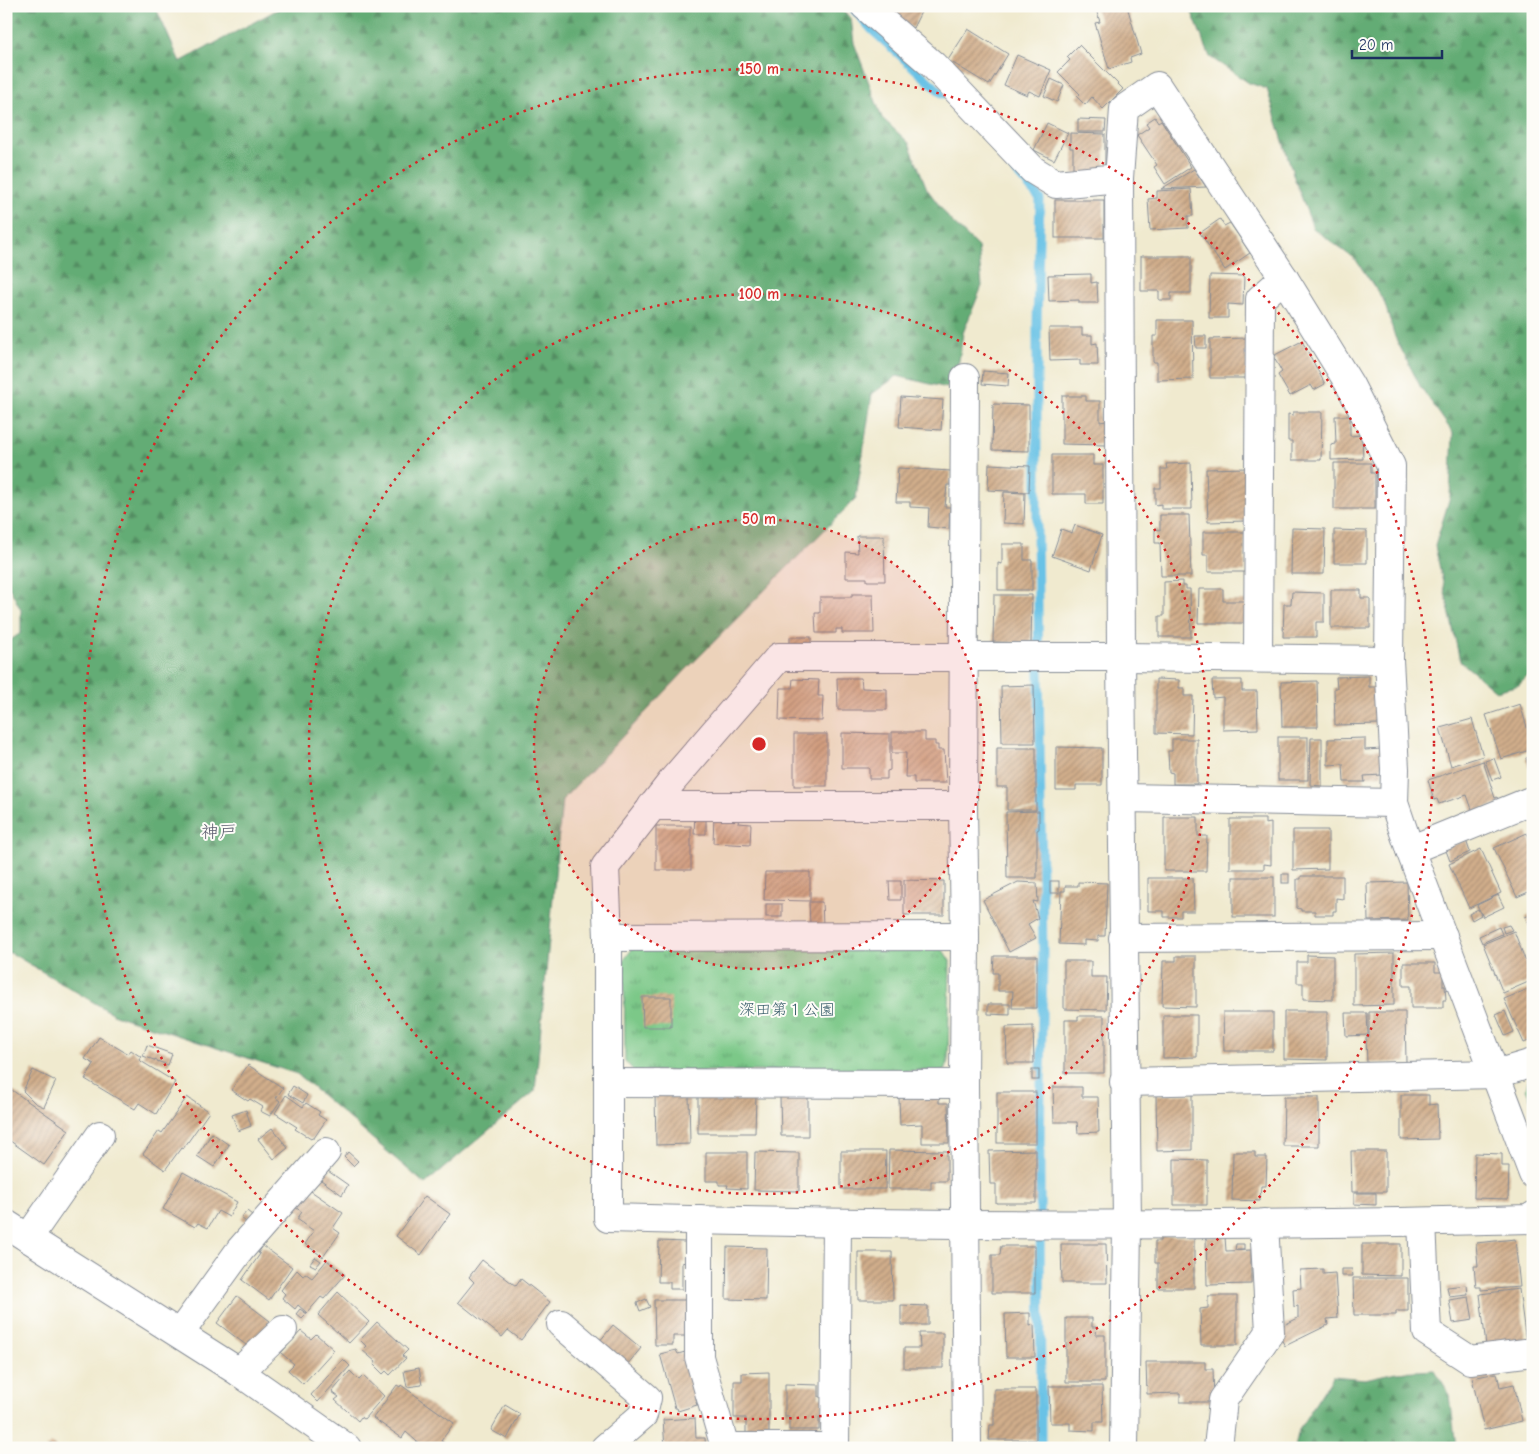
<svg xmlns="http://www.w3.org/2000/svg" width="1539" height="1454" viewBox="0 0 1539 1454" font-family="'Comic Neue','Klee One',sans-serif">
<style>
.forest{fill:url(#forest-firs);stroke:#406e69}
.park{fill:url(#park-tufts);stroke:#4b7c73}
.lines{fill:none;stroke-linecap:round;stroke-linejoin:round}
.stream{stroke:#69c2e6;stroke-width:9}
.building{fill:url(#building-hatch)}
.minor-casing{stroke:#868c96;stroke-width:30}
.minor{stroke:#fff;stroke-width:28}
.ring{fill:none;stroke:#d62828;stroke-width:2.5;stroke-dasharray:2.5 5}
.labels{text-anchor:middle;stroke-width:4;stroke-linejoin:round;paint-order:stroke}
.park-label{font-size:16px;fill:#385d6b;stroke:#fdfcf7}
.neighbourhood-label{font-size:18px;fill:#5b5b6e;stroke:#fdfcf7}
.centre{fill:#d62828;stroke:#fdfcf7;stroke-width:2.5}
.ring-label{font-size:15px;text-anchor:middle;font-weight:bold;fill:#d62828;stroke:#fdfcf7;stroke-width:4;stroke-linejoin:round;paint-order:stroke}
</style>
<defs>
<pattern id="forest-firs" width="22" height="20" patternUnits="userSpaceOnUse" patternTransform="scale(1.25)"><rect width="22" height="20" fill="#64ac74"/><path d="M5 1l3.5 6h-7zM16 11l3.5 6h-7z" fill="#528c62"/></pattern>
<pattern id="park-tufts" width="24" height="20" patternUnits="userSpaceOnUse" patternTransform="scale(1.25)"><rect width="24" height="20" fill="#7bc888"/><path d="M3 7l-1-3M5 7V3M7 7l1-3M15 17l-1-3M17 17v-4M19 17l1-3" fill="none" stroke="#64a372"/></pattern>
<pattern id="building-hatch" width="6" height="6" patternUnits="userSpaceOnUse" patternTransform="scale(1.25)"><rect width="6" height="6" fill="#d1ae8b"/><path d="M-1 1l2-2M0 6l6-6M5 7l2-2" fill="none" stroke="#a98e75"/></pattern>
</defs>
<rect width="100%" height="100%" fill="#fdfcf7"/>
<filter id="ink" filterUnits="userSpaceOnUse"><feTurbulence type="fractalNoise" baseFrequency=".02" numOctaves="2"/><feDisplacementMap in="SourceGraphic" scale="10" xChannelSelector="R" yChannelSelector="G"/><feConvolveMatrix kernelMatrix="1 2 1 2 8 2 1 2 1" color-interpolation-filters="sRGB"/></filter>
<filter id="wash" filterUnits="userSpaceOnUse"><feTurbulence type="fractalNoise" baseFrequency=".0096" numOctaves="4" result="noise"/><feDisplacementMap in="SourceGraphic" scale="20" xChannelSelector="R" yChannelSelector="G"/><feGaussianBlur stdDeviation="1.12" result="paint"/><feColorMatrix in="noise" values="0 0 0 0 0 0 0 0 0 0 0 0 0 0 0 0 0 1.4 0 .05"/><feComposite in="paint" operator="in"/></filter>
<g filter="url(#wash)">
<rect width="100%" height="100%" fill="#f0eacf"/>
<g class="forest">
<polygon points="6,6 155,6 180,62 284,6 836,6 851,18 854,43 882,118 909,143 927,189 950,220 978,247 982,286 963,333 959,361 947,388 897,376 872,394 856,498 684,672 562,800 535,1091 425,1184 297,1074 115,1015 11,953 6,953 6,643 21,633 21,610 6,581"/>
<polygon points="1167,6 1533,6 1533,674 1529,675 1519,685 1496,691 1460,661 1435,546 1450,497 1453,433 1420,386 1395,337 1384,301 1356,260 1313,228 1294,177 1267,89 1249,83 1210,57 1191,10 1167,8"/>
<polygon points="1435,1370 1450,1395 1456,1448 1295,1448 1299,1429 1333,1376 1365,1379 1396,1372"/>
</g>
<g class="park">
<polygon points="941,947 950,961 948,1061 944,1071 634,1071 625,1061 624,960 633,948"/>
<polygon points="1533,1074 1533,1105 1526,1088 1530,1075"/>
</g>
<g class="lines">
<g class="stream">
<polyline points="851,6 873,31 943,94"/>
<polyline points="1010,165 1040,199 1037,325 1037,532 1043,955 1040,1154 1041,1448"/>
</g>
</g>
<g id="blocks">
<g class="building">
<polygon points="884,6 924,6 913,28 881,13"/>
<polygon points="1095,6 1127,6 1141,54 1130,58 1131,62 1109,69 1095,23 1100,22"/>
<polygon points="968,29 1008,54 989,85 948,60"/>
<polygon points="1079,45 1123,89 1103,109 1092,97 1085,105 1077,97 1080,94 1058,72 1070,60 1067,57"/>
<polygon points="1017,55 1051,70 1040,96 1029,91 1027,95 1004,85"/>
<polygon points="1051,79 1064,85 1057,102 1044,96"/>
<polygon points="1155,117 1158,122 1161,120 1191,167 1165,184 1154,167 1157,165 1137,135 1149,127 1146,123"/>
<polygon points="1078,119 1106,120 1105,132 1078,132"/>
<polygon points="1047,123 1068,133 1054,160 1034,150"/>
<polygon points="1070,133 1105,134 1105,174 1073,174 1073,148 1070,148"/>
<polygon points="1194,169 1206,187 1161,189"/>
<polygon points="1191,189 1193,216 1188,216 1188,228 1150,230 1148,199 1157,198 1157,191"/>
<rect x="1055" y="200" width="49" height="38"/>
<polygon points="1220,219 1224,226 1230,223 1250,253 1225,270 1200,233"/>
<polygon points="1141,256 1191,256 1191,293 1171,293 1171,300 1159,300 1159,291 1141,291"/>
<polygon points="1091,274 1091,283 1097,282 1098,303 1079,303 1079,300 1049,301 1048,275"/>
<polygon points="1210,275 1244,276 1243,305 1228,304 1228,318 1209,318"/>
<polygon points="1157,320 1192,320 1193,379 1157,380 1157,362 1153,362 1153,336 1157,336"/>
<polygon points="1049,328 1082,328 1082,335 1092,335 1092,344 1097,343 1098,365 1080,365 1080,360 1050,361"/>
<polygon points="1195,336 1206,336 1206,348 1196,348"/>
<polygon points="1247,338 1247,378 1210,378 1210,339"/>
<polygon points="1302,341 1325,384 1314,390 1311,385 1290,396 1278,375 1282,372 1273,356"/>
<polygon points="983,371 1009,373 1008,386 982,384"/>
<polygon points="1062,396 1086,396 1086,401 1100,401 1100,422 1106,421 1106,445 1062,444"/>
<polygon points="901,397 943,400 941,430 899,427"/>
<polygon points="993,404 1029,405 1029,451 992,450"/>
<polygon points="1293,412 1322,412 1321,460 1292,460 1292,441 1288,441 1288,414 1293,415"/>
<polygon points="1335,416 1350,416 1350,436 1362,435 1363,459 1331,460 1331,445 1336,444"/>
<polygon points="1052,455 1093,455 1093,465 1103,465 1103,504 1086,504 1086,494 1052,494"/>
<polygon points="1191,463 1192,509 1161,509 1161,504 1155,505 1155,488 1161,488 1161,469 1167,469 1166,464"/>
<polygon points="1334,463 1371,463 1371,473 1375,473 1375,509 1334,509"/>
<polygon points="989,464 1030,466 1029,492 988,490"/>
<polygon points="898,468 951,471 950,485 947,485 945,507 950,507 949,529 928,527 929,508 910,507 910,502 896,502"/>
<polygon points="1246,468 1247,521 1208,522 1206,469"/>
<polygon points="1004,492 1025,493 1024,524 1003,523"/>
<polygon points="1160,515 1189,515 1191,576 1161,576 1160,543 1155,543 1155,529 1160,530"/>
<polygon points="1075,525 1102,535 1091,570 1052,556 1061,529 1072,533"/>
<polygon points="1292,528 1325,529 1324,574 1291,574"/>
<polygon points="1334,530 1367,531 1367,563 1334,563"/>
<polygon points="1203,532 1245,532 1245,572 1208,572 1208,555 1203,555"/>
<polygon points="857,536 884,536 885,581 867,581 867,578 846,578 846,552 858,553"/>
<polygon points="1002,544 1024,544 1024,560 1032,560 1032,590 998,590 998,563 1002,564"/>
<polygon points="1182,581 1182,586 1186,586 1186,589 1190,589 1191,637 1159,637 1159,616 1164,616 1164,582"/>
<polygon points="1199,589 1223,589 1223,601 1247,601 1247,623 1198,623"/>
<polygon points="1331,590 1361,590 1361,598 1370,598 1370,628 1331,628"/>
<polygon points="1292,592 1324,593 1324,622 1316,622 1316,637 1283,637 1284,604 1291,604"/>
<polygon points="852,594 873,594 874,633 842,633 842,629 836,629 836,633 816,633 815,613 820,613 820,597 852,597"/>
<polygon points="994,595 1032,595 1031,643 993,642"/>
<rect x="790" y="637" width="21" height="12"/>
<polygon points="1369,676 1369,687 1380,687 1380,724 1335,725 1334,688 1337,688 1336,677"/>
<polygon points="837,678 861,678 862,688 887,689 887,710 838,710"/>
<polygon points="793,679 819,680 818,696 823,696 822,721 779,720 780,688 792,688"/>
<polygon points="1156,679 1179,680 1179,688 1184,688 1184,696 1193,696 1192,734 1156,733"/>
<polygon points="1212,680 1242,680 1242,691 1257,691 1258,729 1223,730 1223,697 1213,698"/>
<polygon points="1317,681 1318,727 1282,727 1281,682"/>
<polygon points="1034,685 1035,743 1002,743 1001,686"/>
<polygon points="1520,704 1531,741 1533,740 1533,749 1501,759 1486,715"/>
<polygon points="1472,719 1483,756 1451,766 1440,728"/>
<polygon points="892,732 925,732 925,741 935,741 935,745 938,745 938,750 944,750 946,783 914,783 914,777 905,777 906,753 892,753"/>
<polygon points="842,733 890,734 890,770 887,771 887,779 869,779 869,768 842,768"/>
<rect x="794" y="734" width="33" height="52"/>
<rect x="1278" y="737" width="30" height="43"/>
<polygon points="1311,738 1322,738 1322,786 1310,785"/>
<polygon points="1365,738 1365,750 1382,749 1382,775 1364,776 1365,782 1344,782 1343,764 1328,765 1328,739"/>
<polygon points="1172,739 1197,739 1197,784 1173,784 1173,773 1169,772 1168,751 1172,751"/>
<polygon points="1056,747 1102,748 1102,785 1076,785 1076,790 1056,790"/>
<polygon points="997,748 1036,748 1036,810 1007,810 1007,787 997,787"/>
<polygon points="1533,755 1533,775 1531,775 1526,758"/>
<polygon points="1494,758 1501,777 1492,780 1485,761"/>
<polygon points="1483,761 1495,798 1497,797 1500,804 1473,812 1467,795 1439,804 1437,799 1434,800 1428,780"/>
<polygon points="1039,811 1039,829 1037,830 1037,878 1007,878 1006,812"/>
<polygon points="695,812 706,813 706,834 694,834"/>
<polygon points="714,815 739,816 738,823 751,824 750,845 713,843"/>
<polygon points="1164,817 1198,817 1198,836 1207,836 1206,871 1164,871"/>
<polygon points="1230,819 1265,819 1265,824 1271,823 1271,865 1264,864 1264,869 1230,869"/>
<rect x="656" y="826" width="35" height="44"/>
<polygon points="1293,830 1328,830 1328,869 1293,870"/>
<polygon points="1527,833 1533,846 1533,890 1517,897 1494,848"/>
<polygon points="1466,840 1470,852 1450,861 1445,848"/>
<polygon points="1481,849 1501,893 1469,908 1449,864"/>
<polygon points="765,872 810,872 810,901 764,900"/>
<rect x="1282" y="874" width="7" height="9"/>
<polygon points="1301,876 1343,876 1343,899 1336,898 1336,911 1333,911 1333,915 1315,915 1315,911 1301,911 1301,909 1297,908 1297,879 1301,879"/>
<rect x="1233" y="877" width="41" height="40"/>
<polygon points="1148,878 1193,878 1194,911 1181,911 1181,917 1164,917 1164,911 1148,911"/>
<polygon points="904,880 944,881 944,915 904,915"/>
<polygon points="889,881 901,881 901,900 890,900"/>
<rect x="1050" y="881" width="9" height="12"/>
<polygon points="1018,882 1037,883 1038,902 1033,901 1038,918 1028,924 1036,938 1009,952 983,900"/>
<polygon points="1078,882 1107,883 1105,936 1098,936 1098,941 1084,940 1084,945 1059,944 1061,891 1065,891 1065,886 1078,886"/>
<polygon points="1407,882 1408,920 1368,921 1367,883"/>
<polygon points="1498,895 1504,907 1483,917 1477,905"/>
<polygon points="809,902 822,902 823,924 810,925"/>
<rect x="766" y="904" width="16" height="13"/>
<polygon points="1478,909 1481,915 1472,920 1469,914"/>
<polygon points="1533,914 1533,934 1525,917"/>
<polygon points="1509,925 1512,930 1504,933 1502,927"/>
<polygon points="1499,927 1502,934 1482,943 1479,936"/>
<polygon points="1514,931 1533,980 1503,993 1483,944"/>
<polygon points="1394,953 1394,1005 1354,1006 1354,954"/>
<polygon points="1307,955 1333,956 1333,1000 1303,999 1303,983 1297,983 1297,962 1307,962"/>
<polygon points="994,956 1037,956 1037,1008 1012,1008 1013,991 998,991 998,973 993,973"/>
<polygon points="1176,956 1196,956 1196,1007 1162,1006 1163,961 1176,961"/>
<polygon points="1064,961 1091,961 1091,977 1107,977 1106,1010 1064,1009"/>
<polygon points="1403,963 1435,963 1435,972 1443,972 1443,986 1445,986 1446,1000 1443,1000 1443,1008 1411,1008 1411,986 1403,986"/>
<polygon points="1533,987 1533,1039 1524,1043 1504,999"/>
<polygon points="642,997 671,997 671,1027 643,1027"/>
<polygon points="988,1004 1010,1004 1010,1015 988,1014"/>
<polygon points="1284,1011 1327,1011 1327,1060 1284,1059"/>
<polygon points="1505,1011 1514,1032 1505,1036 1496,1015"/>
<polygon points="1223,1012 1273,1012 1273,1051 1224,1051"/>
<polygon points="1369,1012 1405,1012 1406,1062 1367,1063 1366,1037 1369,1037"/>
<polygon points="1345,1013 1367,1013 1368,1035 1346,1036"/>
<polygon points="1163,1015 1197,1015 1197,1057 1163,1058"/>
<polygon points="1078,1016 1104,1016 1104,1073 1065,1073 1065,1020 1078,1020"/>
<polygon points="1033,1026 1034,1063 1007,1063 1006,1027"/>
<polygon points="99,1037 128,1054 131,1050 141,1057 139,1060 175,1082 156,1114 139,1103 135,1109 85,1079 94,1064 85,1059"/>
<polygon points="147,1045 172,1054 168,1065 143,1056"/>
<polygon points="248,1065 283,1088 276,1098 280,1101 270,1116 260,1111 263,1107 250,1099 248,1101 231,1090"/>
<polygon points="33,1070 56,1081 44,1107 35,1103 23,1091"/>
<rect x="1032" y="1070" width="7" height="10"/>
<polygon points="6,1086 69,1130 44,1165 6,1138"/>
<polygon points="293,1086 307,1095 303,1103 288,1094"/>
<polygon points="1053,1087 1082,1087 1082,1097 1098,1097 1099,1132 1078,1133 1077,1122 1054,1122"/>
<rect x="997" y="1092" width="39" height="51"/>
<polygon points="698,1094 756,1094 755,1133 698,1133"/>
<polygon points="1192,1094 1192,1150 1157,1151 1156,1095"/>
<polygon points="286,1095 303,1107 306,1103 320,1112 318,1115 326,1120 314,1138 312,1138 311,1139 295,1129 297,1127 275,1113"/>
<polygon points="655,1095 689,1095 690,1144 656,1145"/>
<polygon points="1401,1095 1429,1095 1429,1105 1437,1104 1438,1139 1401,1140"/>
<polygon points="187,1097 209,1112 183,1149 181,1148 165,1170 143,1154 159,1131 162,1133"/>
<polygon points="780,1097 808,1097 808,1136 781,1136"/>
<polygon points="1284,1097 1319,1097 1319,1146 1283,1146"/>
<polygon points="899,1098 939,1098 939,1103 948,1103 949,1143 922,1143 922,1124 900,1125"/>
<polygon points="246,1110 251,1126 238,1131 232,1115"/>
<polygon points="272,1128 288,1148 274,1159 258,1139"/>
<polygon points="212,1133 229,1145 214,1167 197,1156"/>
<polygon points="889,1150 947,1151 947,1181 931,1181 931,1189 888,1189"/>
<polygon points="1036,1150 1036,1203 996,1203 996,1184 990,1184 989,1151"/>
<polygon points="841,1151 886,1151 885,1189 841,1189"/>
<polygon points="1351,1151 1386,1151 1386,1192 1352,1192"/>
<polygon points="348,1152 358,1161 353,1166 344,1157"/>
<polygon points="706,1152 747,1152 747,1189 727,1188 728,1185 719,1185 719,1181 706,1181"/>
<polygon points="755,1152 799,1153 799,1191 754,1190"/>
<polygon points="1233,1152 1255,1152 1255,1157 1267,1157 1266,1186 1261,1186 1260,1201 1232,1200"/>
<polygon points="1475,1153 1502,1154 1502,1166 1509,1166 1508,1199 1474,1198"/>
<polygon points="1174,1159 1207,1160 1207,1205 1174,1205"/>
<polygon points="328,1171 348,1185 342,1195 321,1180"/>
<polygon points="183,1172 237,1202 229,1217 218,1211 208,1228 198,1223 195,1227 163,1209"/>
<polygon points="308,1189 343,1213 333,1228 340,1233 323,1257 305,1244 314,1231 297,1219 302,1212 295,1207"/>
<polygon points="1354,1193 1376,1193 1376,1205 1354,1204"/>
<polygon points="425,1196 450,1214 421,1255 396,1236"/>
<polygon points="247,1211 252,1215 246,1222 241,1218"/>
<polygon points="1160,1236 1194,1236 1194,1288 1158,1288 1158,1263 1155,1263 1155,1241 1160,1241"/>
<polygon points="1206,1237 1225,1237 1226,1251 1251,1250 1251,1284 1207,1285"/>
<polygon points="1515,1239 1520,1287 1481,1290 1481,1287 1476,1287 1474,1266 1478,1266 1476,1243"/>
<polygon points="659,1241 685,1242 685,1262 682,1263 682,1289 670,1289 670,1282 658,1282"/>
<polygon points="1061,1244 1106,1244 1107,1283 1062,1283"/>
<polygon points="1236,1244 1244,1244 1244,1250 1235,1250"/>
<polygon points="1362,1244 1401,1244 1401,1276 1362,1275"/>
<polygon points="263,1246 292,1267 269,1300 242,1280 260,1254 258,1253"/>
<polygon points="1001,1246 1035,1246 1035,1293 992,1293 992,1255 1000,1255"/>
<polygon points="727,1247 767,1248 766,1300 726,1299"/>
<polygon points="858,1252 892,1252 893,1300 858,1300"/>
<polygon points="315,1257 321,1261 316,1267 310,1264"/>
<polygon points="327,1260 345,1275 324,1299 321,1297 307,1313 298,1305 295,1309 282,1298 285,1294 281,1290 297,1270 303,1276 305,1273 312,1278"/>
<polygon points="482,1260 516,1286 521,1279 550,1302 521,1340 508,1330 502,1337 458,1302 474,1282 469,1277"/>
<polygon points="1323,1269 1323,1274 1335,1273 1338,1318 1327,1319 1328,1325 1285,1346 1277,1332 1280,1327 1298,1318 1298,1306 1294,1307 1293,1289 1301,1288 1300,1270"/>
<polygon points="1341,1269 1352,1269 1353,1276 1341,1276"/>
<polygon points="1353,1278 1408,1278 1408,1311 1396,1311 1396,1315 1354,1315"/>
<polygon points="1467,1285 1468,1295 1449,1297 1447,1287"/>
<polygon points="1519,1289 1526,1342 1486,1346 1480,1294"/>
<polygon points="338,1292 369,1322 349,1343 318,1315"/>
<polygon points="237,1296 270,1321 250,1348 217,1323"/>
<polygon points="1208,1296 1237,1296 1237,1345 1201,1345 1200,1309 1208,1308"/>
<polygon points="1469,1297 1473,1320 1453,1323 1449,1300"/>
<polygon points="646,1299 650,1307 640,1311 637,1303"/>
<polygon points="654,1300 690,1300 690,1336 673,1336 673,1345 655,1345"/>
<polygon points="901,1305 928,1306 928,1325 901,1325"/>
<polygon points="300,1309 307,1314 302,1319 296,1314"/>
<polygon points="1030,1313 1030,1326 1034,1325 1035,1357 1006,1357 1005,1314"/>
<polygon points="1066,1318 1092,1318 1092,1327 1097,1327 1096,1335 1105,1335 1105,1382 1066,1382"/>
<polygon points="377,1322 408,1350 402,1356 406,1358 390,1375 386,1371 383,1374 374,1365 376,1362 362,1350 366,1346 360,1340"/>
<polygon points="613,1325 641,1348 627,1365 599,1342"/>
<polygon points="301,1331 311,1339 316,1334 334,1350 303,1384 288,1370 294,1364 281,1353"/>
<polygon points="919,1333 943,1333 943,1368 904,1368 904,1348 920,1348"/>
<polygon points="676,1350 678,1354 685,1352 699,1402 696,1402 697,1405 678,1411 677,1408 675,1408 660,1354"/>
<polygon points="343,1359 350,1366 318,1402 311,1395"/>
<polygon points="1146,1362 1205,1362 1205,1369 1213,1369 1214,1402 1180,1402 1180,1393 1147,1394"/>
<polygon points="419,1368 422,1385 407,1387 404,1371"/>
<polygon points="350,1371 359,1380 363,1376 384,1396 364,1419 361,1417 358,1421 335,1400 339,1397 332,1392"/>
<polygon points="769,1372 769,1436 746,1436 746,1418 734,1418 734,1381 742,1381 742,1373"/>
<polygon points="1497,1373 1500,1387 1514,1384 1522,1421 1484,1430 1472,1378"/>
<polygon points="785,1384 819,1385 819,1397 823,1397 823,1417 819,1417 819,1430 789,1430 789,1417 785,1417"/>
<polygon points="397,1385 400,1387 401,1385 454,1423 441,1441 444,1443 441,1448 424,1448 406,1432 402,1438 373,1418"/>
<polygon points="1049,1386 1102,1386 1103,1422 1094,1422 1094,1431 1070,1430 1070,1423 1050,1423"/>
<polygon points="994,1389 1036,1389 1036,1440 989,1440 990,1425 994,1425"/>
<polygon points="505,1405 520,1414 507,1439 491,1430"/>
<polygon points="695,1418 696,1438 705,1438 706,1448 665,1448 663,1420"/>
<polygon points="51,1443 57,1448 46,1448"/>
</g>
</g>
</g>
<g filter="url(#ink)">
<use href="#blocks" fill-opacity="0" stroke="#868c96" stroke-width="1"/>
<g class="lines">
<defs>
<g id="minor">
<polyline points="865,6 933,65 1033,170 1056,184 1119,178"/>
<polyline points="965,378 963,806 965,936 964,1084 967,1448"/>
<polyline points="1258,658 1260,299 1284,278"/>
<path d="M 1389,660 L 1121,657 L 779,657 L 673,780 L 605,867 L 608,937 L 608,1218 C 915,1226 1223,1227 1531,1219 L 1533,1216"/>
<polyline points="1122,798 1394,803"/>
<polyline points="652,806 963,806"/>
<polyline points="1410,850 1533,800"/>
<polyline points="608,937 965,936"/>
<polyline points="1123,938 1443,936"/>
<polyline points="1124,1082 1496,1074 1533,1063"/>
<polyline points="608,1083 964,1084"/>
<polyline points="699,1220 699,1357 725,1447 835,1447"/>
<polyline points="1422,1222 1427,1332 1470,1360 1533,1352"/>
<polyline points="6,1224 239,1372 347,1448"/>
<polyline points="28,1238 100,1135"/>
<polyline points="561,1324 647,1398 643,1415 605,1448"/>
<polyline points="180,1333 240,1250 326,1152"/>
<polyline points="239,1372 283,1330"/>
<polyline points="835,1448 837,1223"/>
<polyline points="1124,1448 1127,1224 1121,657 1119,178 1124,109 1157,86 1284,278 1350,385 1391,466 1389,660 1395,769 1394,803 1410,850 1533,1174"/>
<polyline points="1218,1448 1223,1400 1270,1332 1264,1223"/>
</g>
</defs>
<use href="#minor" class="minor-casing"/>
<use href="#minor" class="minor"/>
</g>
</g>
<circle cx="759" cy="744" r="225" fill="#d62828" fill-opacity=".12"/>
<g class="ring">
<circle cx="759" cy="744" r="225"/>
<circle cx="759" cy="744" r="450"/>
<circle cx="759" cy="744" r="675"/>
</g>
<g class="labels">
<g class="park-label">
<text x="787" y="1015">深田第１公園</text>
</g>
<g class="neighbourhood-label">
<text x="219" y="838">神戸</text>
</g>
</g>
<circle cx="759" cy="744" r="8" class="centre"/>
<g class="ring-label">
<text x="759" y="74">150 m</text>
<text x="759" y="299">100 m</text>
<text x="759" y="524">50 m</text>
</g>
<rect width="1539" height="1454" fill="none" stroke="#fdfcf7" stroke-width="25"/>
<path d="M1352 50v8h90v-8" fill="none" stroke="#1b2f5e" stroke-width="2.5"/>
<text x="1359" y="50" font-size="15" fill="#1b2f5e" stroke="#fdfcf7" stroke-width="4" paint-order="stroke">20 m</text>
</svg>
